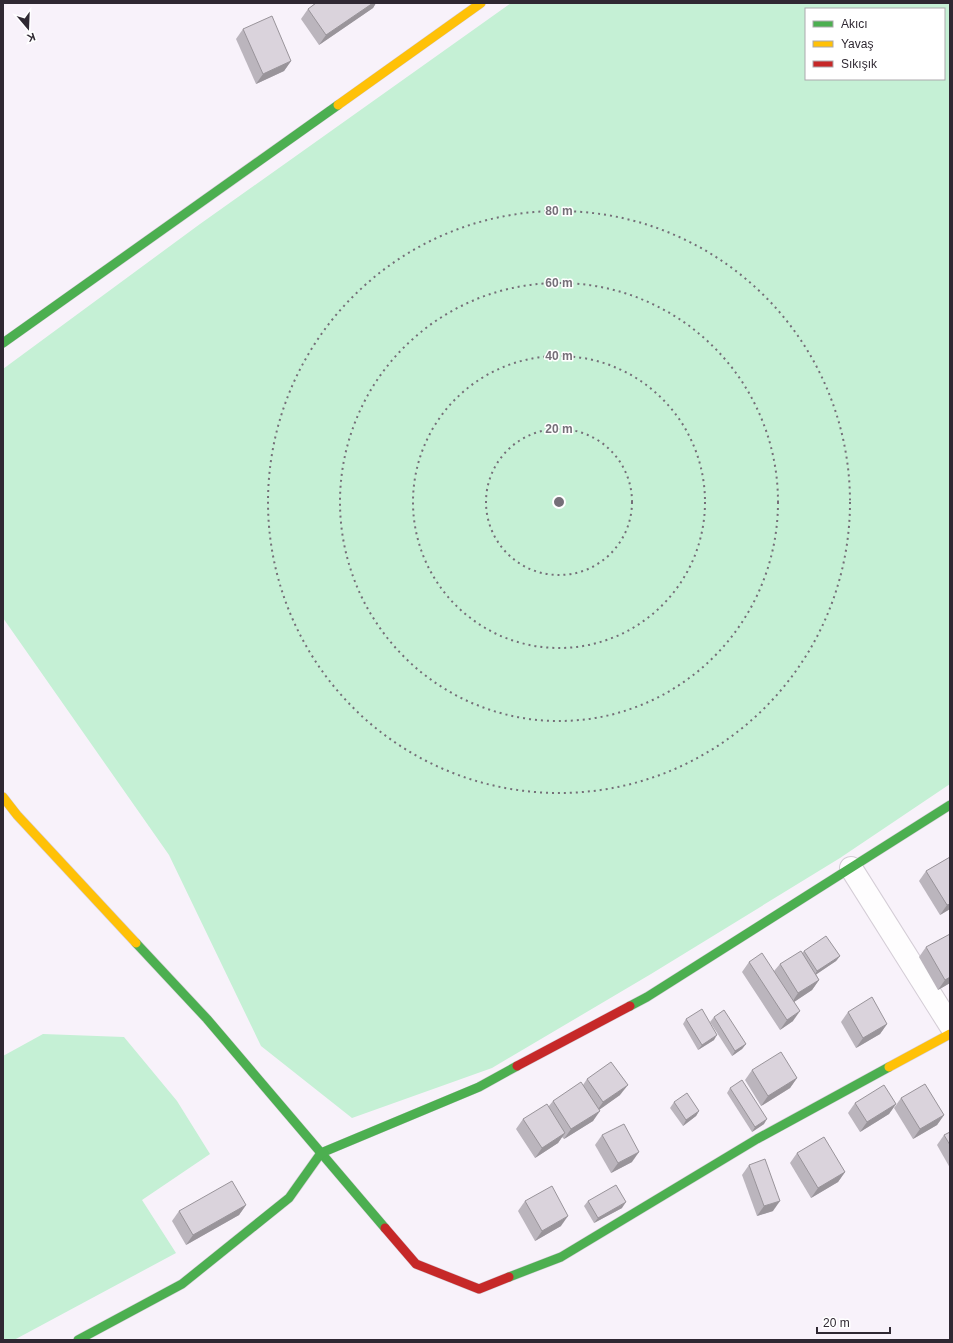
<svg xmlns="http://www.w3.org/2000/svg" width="953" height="1343" viewBox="0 0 953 1343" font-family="Arial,sans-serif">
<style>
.green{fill:#c5f0d5;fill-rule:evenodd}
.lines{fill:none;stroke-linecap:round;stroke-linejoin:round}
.street-casing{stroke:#d4cdd6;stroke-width:24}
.fast-casing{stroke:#d4cdd6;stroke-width:10}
.slow-casing{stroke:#d4cdd6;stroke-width:10}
.jam-casing{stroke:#d4cdd6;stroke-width:10}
.street{stroke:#fefdfe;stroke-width:22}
.fast{stroke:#4caf50;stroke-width:9}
.slow{stroke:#ffc107;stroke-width:9}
.jam{stroke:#c62828;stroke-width:9}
.wall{fill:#bbb5bd}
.shaded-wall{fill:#99949a}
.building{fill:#dad3dc;stroke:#99949a}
.ring{fill:none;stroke:#756f78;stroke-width:2;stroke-dasharray:2 4}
.centre{fill:#756f78;stroke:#fff;stroke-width:2}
.ring-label{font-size:12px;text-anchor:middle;font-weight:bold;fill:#756f78;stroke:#fff;stroke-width:3;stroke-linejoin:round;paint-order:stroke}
</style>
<rect width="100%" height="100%" fill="#f8f2fa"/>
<g class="green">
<path d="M 511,3 L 950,3 L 950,784 L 840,858 L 651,974 L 492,1068 L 352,1118 L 261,1046 L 169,855 L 3,618 L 3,369 L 200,224 ZM 806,9 L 944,9 L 944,79 L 806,79 Z"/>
<polygon points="43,1034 124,1037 177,1101 210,1154 142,1200 176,1253 14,1340 3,1340 3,1056"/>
</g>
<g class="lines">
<defs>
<polyline id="street" points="851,868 950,1025"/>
<g id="fast">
<polyline points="3,343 338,105"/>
<polyline points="136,943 207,1019 385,1228"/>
<polyline points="630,1006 647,997 950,805"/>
<polyline points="509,1277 561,1257 757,1139 889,1067"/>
<polyline points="78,1340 182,1284 289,1198 321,1153 479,1087 517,1066"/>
</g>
<g id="slow">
<polyline points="338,105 481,3"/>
<polyline points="3,797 17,815 136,943"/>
<polyline points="889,1067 950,1034"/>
</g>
<g id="jam">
<polyline points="517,1066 630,1006"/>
<polyline points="385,1228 416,1264 479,1289 509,1277"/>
</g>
</defs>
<use href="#street" class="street-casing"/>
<use href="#fast" class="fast-casing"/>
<use href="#slow" class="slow-casing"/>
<use href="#jam" class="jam-casing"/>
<use href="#street" class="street"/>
<use href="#fast" class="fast"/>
<use href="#slow" class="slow"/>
<use href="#jam" class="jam"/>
</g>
<g class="wall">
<polygon points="316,3 376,3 373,8 319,45 301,19 308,9"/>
<polygon points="243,29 291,61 284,71 256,84 236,39"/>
<polygon points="950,857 950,909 940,915 919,881 926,871"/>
<polygon points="926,947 950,983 938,990 919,957"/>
<polygon points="804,951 840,956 836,961 816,974 819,980 812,990 794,1002 793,1021 780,1030 742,972 749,962 774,971 780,964 802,953"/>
<polygon points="848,1012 887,1024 880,1034 856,1048 841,1022"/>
<polygon points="714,1017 746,1044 742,1049 732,1056 710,1022"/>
<polygon points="686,1019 714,1040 698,1050 683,1024"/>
<polygon points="752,1070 797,1078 790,1088 761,1106 745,1080"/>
<polygon points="587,1079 620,1095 599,1110 593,1121 564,1139 562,1137 558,1143 535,1158 516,1129 523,1119 548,1107 553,1101 583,1085"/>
<polygon points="730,1088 764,1124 752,1132 727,1093"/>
<polygon points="901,1098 944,1115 937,1125 913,1139 894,1108"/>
<polygon points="674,1102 699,1111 696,1116 683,1126 670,1108"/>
<polygon points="855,1103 896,1104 889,1114 860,1132 848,1113"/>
<polygon points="950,1132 950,1168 937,1145 944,1135"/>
<polygon points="602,1135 632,1162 611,1173 595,1145"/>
<polygon points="797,1153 845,1172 838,1182 811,1198 790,1163"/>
<polygon points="749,1165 773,1211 757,1216 742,1175"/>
<polygon points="525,1201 561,1226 535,1241 518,1211"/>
<polygon points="588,1201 622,1208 594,1223 584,1206"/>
<polygon points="246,1205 239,1215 186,1245 172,1221 179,1211"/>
</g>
<g class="shaded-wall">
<polygon points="373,3 376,3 373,8 319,45 326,35"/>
<polygon points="291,61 284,71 256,84 263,74"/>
<polygon points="950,904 950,909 940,915 947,905"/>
<polygon points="840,956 836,961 814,976 817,971"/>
<polygon points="950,977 950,983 938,990 945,980"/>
<polygon points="819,980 812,990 791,1004 798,993"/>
<polygon points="800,1011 793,1021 780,1030 787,1020"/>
<polygon points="887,1024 880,1034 856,1048 863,1038"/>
<polygon points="717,1035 714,1040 698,1050 702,1045"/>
<polygon points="746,1044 742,1049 732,1056 735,1051"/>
<polygon points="797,1078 790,1088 761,1106 768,1096"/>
<polygon points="628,1085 620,1095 596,1112 603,1102"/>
<polygon points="896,1104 889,1114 860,1132 867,1122"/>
<polygon points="600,1111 593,1121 564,1139 571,1129"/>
<polygon points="699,1111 696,1116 683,1126 686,1120"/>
<polygon points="944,1115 937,1125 913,1139 920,1129"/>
<polygon points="767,1119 764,1124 752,1132 755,1127"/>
<polygon points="565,1133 558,1143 535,1158 542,1148"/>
<polygon points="639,1152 632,1162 611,1173 618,1163"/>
<polygon points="845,1172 838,1182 811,1198 818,1188"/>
<polygon points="780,1201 773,1211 757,1216 764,1206"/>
<polygon points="626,1202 622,1208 594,1223 598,1218"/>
<polygon points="246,1205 239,1215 186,1245 193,1235"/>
<polygon points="568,1216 561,1226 535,1241 542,1231"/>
</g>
<g class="building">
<polygon points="316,3 373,3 326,35 308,9"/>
<polygon points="272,16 291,61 263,74 243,29"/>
<polygon points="950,857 950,904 947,905 926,871"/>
<polygon points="950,934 950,977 945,980 926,947"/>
<polygon points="826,936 840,956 817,971 804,951"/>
<polygon points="801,951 819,980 798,993 780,964"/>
<polygon points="762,953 800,1011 787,1020 749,962"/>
<polygon points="872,997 887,1024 863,1038 848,1012"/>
<polygon points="702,1009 717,1035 702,1045 686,1019"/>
<polygon points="724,1010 746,1044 735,1051 714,1017"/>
<polygon points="781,1052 797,1078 768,1096 752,1070"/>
<polygon points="611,1062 628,1085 603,1102 587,1079"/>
<polygon points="742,1080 767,1119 755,1127 730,1088"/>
<polygon points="581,1082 600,1111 571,1129 553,1101"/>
<polygon points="925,1084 944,1115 920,1129 901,1098"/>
<polygon points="884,1085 896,1104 867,1122 855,1103"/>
<polygon points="687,1093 699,1111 686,1120 674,1102"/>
<polygon points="547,1104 565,1133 542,1148 523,1119"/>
<polygon points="624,1124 639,1152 618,1163 602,1135"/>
<polygon points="950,1132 950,1145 944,1135"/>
<polygon points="824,1137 845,1172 818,1188 797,1153"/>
<polygon points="765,1159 780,1201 764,1206 749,1165"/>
<polygon points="232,1181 246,1205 193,1235 179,1211"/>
<polygon points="616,1185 626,1202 598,1218 588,1201"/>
<polygon points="552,1186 568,1216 542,1231 525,1201"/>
</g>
<g class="ring">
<circle cx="559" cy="502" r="73"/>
<circle cx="559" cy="502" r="146"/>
<circle cx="559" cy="502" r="219"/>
<circle cx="559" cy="502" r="291"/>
</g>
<circle cx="559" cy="502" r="6" class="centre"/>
<g class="ring-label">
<text x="559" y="215">80 m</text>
<text x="559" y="287">60 m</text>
<text x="559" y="360">40 m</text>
<text x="559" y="433">20 m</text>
</g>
<rect width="953" height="1343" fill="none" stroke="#2f2832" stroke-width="8"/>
<rect x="805" y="8" width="140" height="72" fill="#ffffff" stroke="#aca9ad"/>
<rect x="813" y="21" width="20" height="6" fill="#4caf50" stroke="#aca9ad"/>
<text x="841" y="28" font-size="12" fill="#2f2832">Akıcı</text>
<rect x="813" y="41" width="20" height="6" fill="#ffc107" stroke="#aca9ad"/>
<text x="841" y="48" font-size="12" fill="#2f2832">Yavaş</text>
<rect x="813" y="61" width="20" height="6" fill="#c62828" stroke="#aca9ad"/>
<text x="841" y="68" font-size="12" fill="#2f2832">Sıkışık</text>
<g transform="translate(28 28) rotate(161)" stroke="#ffffff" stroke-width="3" paint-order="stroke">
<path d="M0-3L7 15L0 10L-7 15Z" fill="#2f2832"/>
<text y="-6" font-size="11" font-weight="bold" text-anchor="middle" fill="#2f2832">K</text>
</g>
<path d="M817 1327v6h73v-6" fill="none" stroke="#2f2832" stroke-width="2"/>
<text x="823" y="1327" font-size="12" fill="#2f2832" stroke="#ffffff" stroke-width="3" paint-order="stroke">20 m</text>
</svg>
